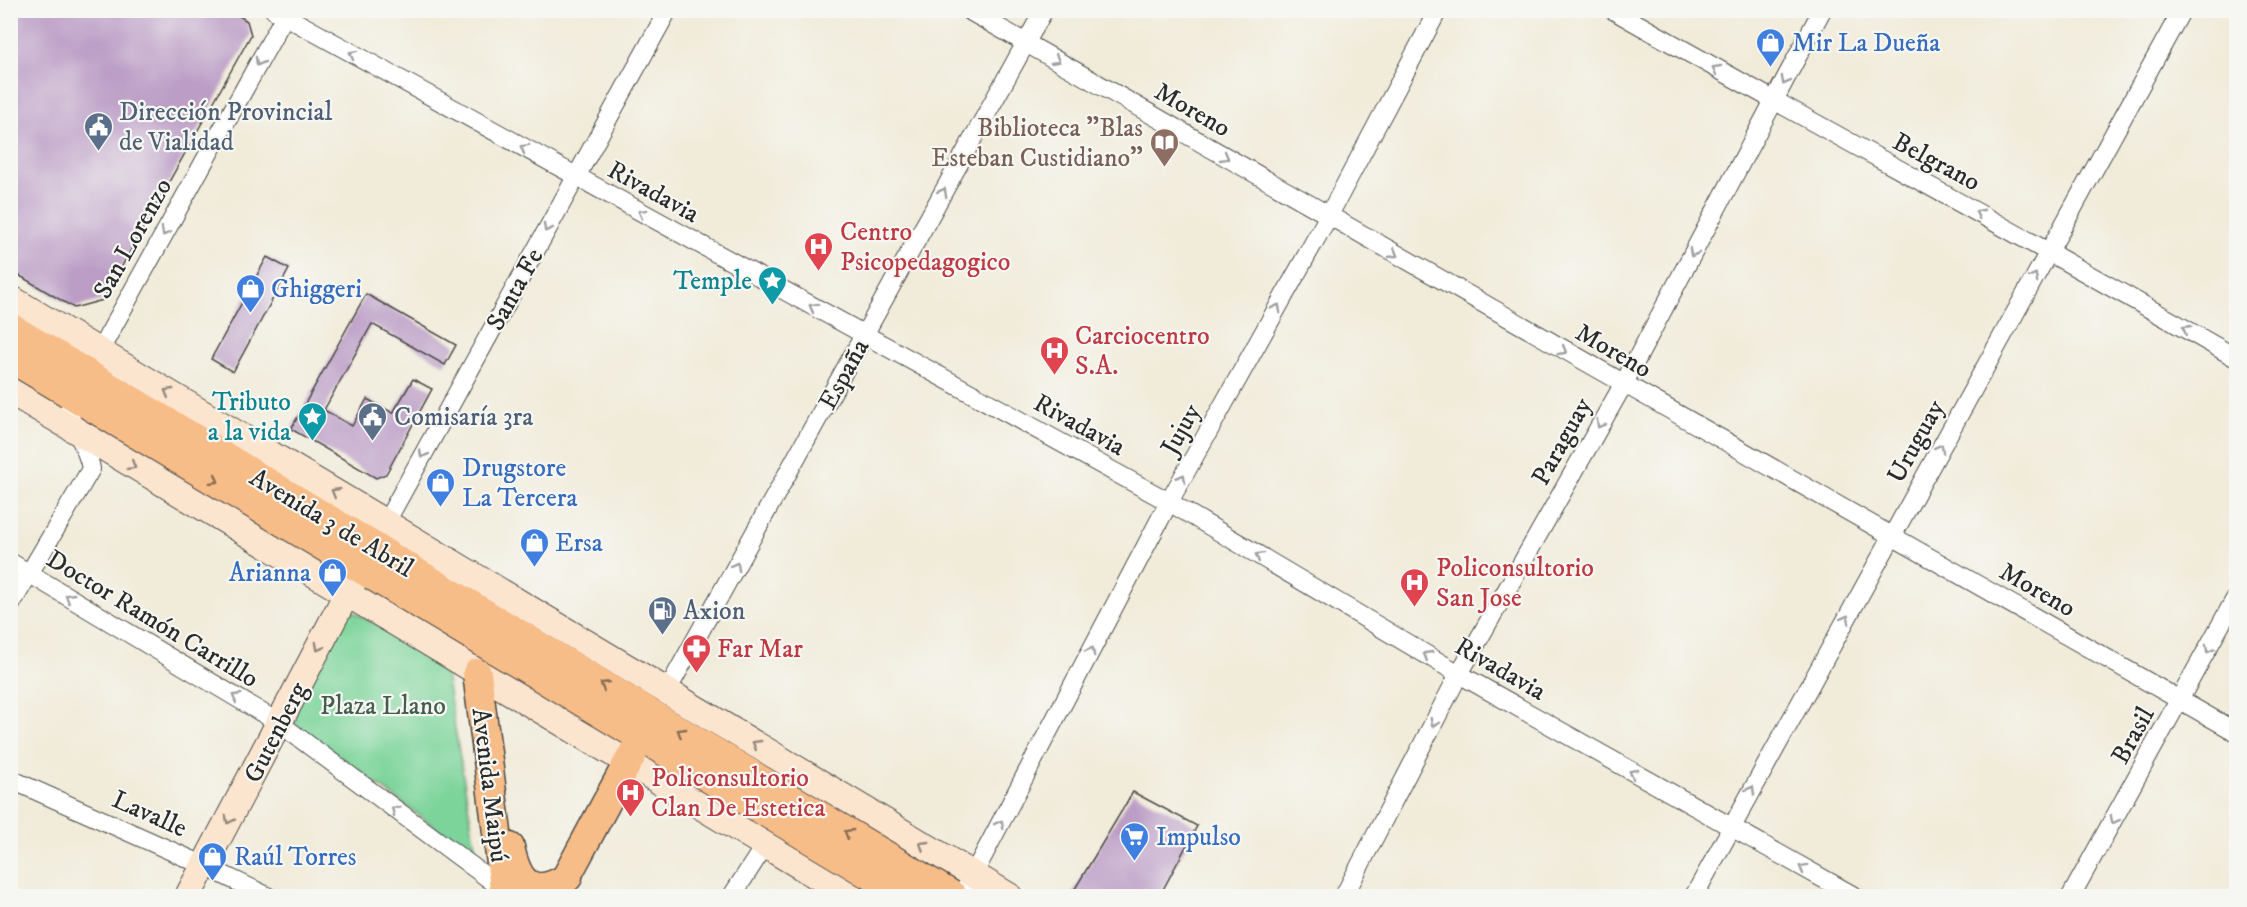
<svg xmlns="http://www.w3.org/2000/svg" width="2247" height="907" viewBox="0 0 2247 907" font-family="'IM FELL DW Pica',serif">
<style>
.green{fill:#7cd49a;stroke:#548062;stroke-width:1.5}
.building{fill:#bb9dc6}
.lines{fill:none;stroke-linecap:round;stroke-linejoin:round}
.minor-casing{stroke:#494845;stroke-width:20}
.secondary-casing{stroke:#494845;stroke-width:28}
.primary-casing{stroke:#494845;stroke-width:31}
.trunk-casing{stroke:#494845;stroke-width:32}
.minor{stroke:#fff;stroke-width:18}
.secondary{stroke:#fce5cf;stroke-width:26}
.primary{stroke:#f7bd88;stroke-width:28}
.trunk{stroke:#f7bd88;stroke-width:30}
.oneway{stroke:#a0a0a0}
.oneway2{stroke:#94887d}
.oneway3{stroke:#876d55}
.labels{text-anchor:middle;stroke-width:4.5;stroke-linejoin:round;paint-order:stroke}
.shop-label{font-size:26px;fill:#366cbe;stroke:#f6f6f2;text-anchor:start}
.street-label{font-size:26px;fill:#2b2b2b;stroke:#f6f6f2}
.service-label{font-size:26px;fill:#4e5e75;stroke:#f6f6f2;text-anchor:start}
.education-label{font-size:26px;fill:#785e54;stroke:#f6f6f2;text-anchor:end}
.health-label{font-size:26px;fill:#be3a42;stroke:#f6f6f2;text-anchor:start}
.culture-label{font-size:26px;fill:#0d838f;stroke:#f6f6f2;text-anchor:end}
.park-label{font-size:26px;fill:#435e4c;stroke:#f6f6f2}
</style>
<rect width="100%" height="100%" fill="#f6f6f2"/>
<filter id="ink" filterUnits="userSpaceOnUse"><feTurbulence type="fractalNoise" baseFrequency=".0167" numOctaves="2"/><feDisplacementMap in="SourceGraphic" scale="12" xChannelSelector="R" yChannelSelector="G"/><feConvolveMatrix kernelMatrix="1 2 1 2 8 2 1 2 1" color-interpolation-filters="sRGB"/></filter>
<filter id="wash" filterUnits="userSpaceOnUse"><feTurbulence type="fractalNoise" baseFrequency=".008" numOctaves="4" result="noise"/><feDisplacementMap in="SourceGraphic" scale="24" xChannelSelector="R" yChannelSelector="G"/><feGaussianBlur stdDeviation="1.35" result="paint"/><feColorMatrix in="noise" values="0 0 0 0 0 0 0 0 0 0 0 0 0 0 0 0 0 1.4 0 .05"/><feComposite in="paint" operator="in"/></filter>
<g filter="url(#wash)">
<rect width="100%" height="100%" fill="#f1ebd9"/>
<polygon class="green" points="349,609 444,663 477,858 290,720"/>
<g id="blocks">
<g class="building">
<polygon points="10,10 230,10 247,21 251,35 103,300 74,308 10,270"/>
<polygon points="267,257 289,269 233,372 211,359"/>
<polygon points="366,294 456,345 445,365 372,324 324,410 352,426 367,399 393,413 413,379 432,389 386,474 376,478 291,429"/>
<polygon points="1133,792 1197,826 1159,897 1070,897"/>
</g>
</g>
</g>
<g filter="url(#ink)">
<use href="#blocks" fill-opacity="0" stroke="#494845" stroke-width="1.5"/>
<g class="lines">
<defs>
<g id="minor">
<polyline points="274,10 1169,502 1459,674 1854,896"/>
<polyline points="968,10 2236,732"/>
<path d="M 1613,10 C 1820,128 2030,239 2236,358"/>
<polyline points="94,361 288,10"/>
<polyline points="386,522 668,10"/>
<polyline points="10,562 279,723 504,890"/>
<path d="M 10,606 L 91,469 C 88,448 75,432 68,412 L 79,387"/>
<polyline points="667,691 1044,10"/>
<polyline points="10,779 205,866 267,896"/>
<polyline points="732,896 765,845"/>
<polyline points="962,896 1169,502 1328,217 1438,10"/>
<polyline points="1344,896 1459,674 1623,385 1822,10"/>
<polyline points="1694,896 2182,10"/>
<polyline points="2071,896 2236,597"/>
</g>
<g id="secondary">
<polyline points="10,298 1009,896"/>
<polyline points="10,391 850,896"/>
<polyline points="188,896 354,580"/>
</g>
<g id="primary">
<polyline points="477,673 505,896"/>
<path d="M 510,847 C 518,883 531,899 568,877"/>
<polyline points="556,896 653,716"/>
</g>
<g id="trunk">
<polyline points="10,328 952,896"/>
<polyline points="10,357 906,896"/>
</g>
</defs>
<use href="#minor" class="minor-casing"/>
<use href="#secondary" class="secondary-casing"/>
<use href="#primary" class="primary-casing"/>
<use href="#trunk" class="trunk-casing"/>
<use href="#minor" class="minor"/>
<use href="#secondary" class="secondary"/>
<use href="#primary" class="primary"/>
<use href="#trunk" class="trunk"/>
</g>
<defs><path id="oneway-chevron" d="M-2-3.5L2.5 0L-2 3.5" fill="none" stroke-width="1.6" stroke-linecap="round" stroke-linejoin="round" transform="scale(1.5)"/></defs>
<g class="oneway">
<use href="#oneway-chevron" transform="translate(353 54) rotate(-151)"/>
<use href="#oneway-chevron" transform="translate(1056 60) rotate(30)"/>
<use href="#oneway-chevron" transform="translate(259 62) rotate(119)"/>
<use href="#oneway-chevron" transform="translate(1716 69) rotate(-150)"/>
<use href="#oneway-chevron" transform="translate(1785 81) rotate(118)"/>
<use href="#oneway-chevron" transform="translate(524 148) rotate(-151)"/>
<use href="#oneway-chevron" transform="translate(1225 157) rotate(30)"/>
<use href="#oneway-chevron" transform="translate(943 192) rotate(-61)"/>
<use href="#oneway-chevron" transform="translate(642 213) rotate(-151)"/>
<use href="#oneway-chevron" transform="translate(1979 213) rotate(-152)"/>
<use href="#oneway-chevron" transform="translate(547 228) rotate(119)"/>
<use href="#oneway-chevron" transform="translate(165 232) rotate(119)"/>
<use href="#oneway-chevron" transform="translate(1693 253) rotate(118)"/>
<use href="#oneway-chevron" transform="translate(1394 254) rotate(30)"/>
<use href="#oneway-chevron" transform="translate(2034 277) rotate(-61)"/>
<use href="#oneway-chevron" transform="translate(813 307) rotate(-151)"/>
<use href="#oneway-chevron" transform="translate(1277 308) rotate(-61)"/>
<use href="#oneway-chevron" transform="translate(2186 329) rotate(-150)"/>
<use href="#oneway-chevron" transform="translate(1563 351) rotate(30)"/>
<use href="#oneway-chevron" transform="translate(1600 424) rotate(119)"/>
<use href="#oneway-chevron" transform="translate(1940 448) rotate(-61)"/>
<use href="#oneway-chevron" transform="translate(423 454) rotate(119)"/>
<use href="#oneway-chevron" transform="translate(1182 478) rotate(-61)"/>
<use href="#oneway-chevron" transform="translate(1259 556) rotate(-149)"/>
<use href="#oneway-chevron" transform="translate(736 566) rotate(-61)"/>
<use href="#oneway-chevron" transform="translate(69 597) rotate(-149)"/>
<use href="#oneway-chevron" transform="translate(1846 619) rotate(-61)"/>
<use href="#oneway-chevron" transform="translate(2209 649) rotate(119)"/>
<use href="#oneway-chevron" transform="translate(1091 651) rotate(-62)"/>
<use href="#oneway-chevron" transform="translate(1427 655) rotate(-149)"/>
<use href="#oneway-chevron" transform="translate(236 697) rotate(-149)"/>
<use href="#oneway-chevron" transform="translate(1434 723) rotate(117)"/>
<use href="#oneway-chevron" transform="translate(1633 773) rotate(-151)"/>
<use href="#oneway-chevron" transform="translate(1751 790) rotate(-61)"/>
<use href="#oneway-chevron" transform="translate(395 810) rotate(-143)"/>
<use href="#oneway-chevron" transform="translate(2114 820) rotate(119)"/>
<use href="#oneway-chevron" transform="translate(1000 824) rotate(-62)"/>
<use href="#oneway-chevron" transform="translate(1803 868) rotate(-151)"/>
</g>
<g class="oneway2">
<use href="#oneway-chevron" transform="translate(168 392) rotate(-149)"/>
<use href="#oneway-chevron" transform="translate(132 466) rotate(31)"/>
<use href="#oneway-chevron" transform="translate(335 492) rotate(-149)"/>
<use href="#oneway-chevron" transform="translate(319 647) rotate(118)"/>
<use href="#oneway-chevron" transform="translate(756 744) rotate(-149)"/>
<use href="#oneway-chevron" transform="translate(229 820) rotate(117)"/>
<use href="#oneway-chevron" transform="translate(923 845) rotate(-149)"/>
</g>
<g class="oneway3">
<use href="#oneway-chevron" transform="translate(215 480) rotate(31)"/>
<use href="#oneway-chevron" transform="translate(604 685) rotate(-149)"/>
<use href="#oneway-chevron" transform="translate(681 732) rotate(-149)"/>
<use href="#oneway-chevron" transform="translate(848 833) rotate(-149)"/>
</g>
</g>
<defs>
<symbol id="shop-pin" viewBox="-11 -11 22 30"><path d="M0 17L-7.5 6A9.5 9.5 0 1 1 7.5 6Z" fill="#3f7fe0" stroke="#f6f6f2"/><path d="M-5-2.5h2.3a2.7 3.5 0 0 1 5.4 0H5L5.5 6h-11ZM-1.5-2.5h3a1.5 2.3 0 0 0-3 0Z" fill="#fff"/></symbol>
<symbol id="civic-pin" viewBox="-11 -11 22 30"><path d="M0 17L-7.5 6A9.5 9.5 0 1 1 7.5 6Z" fill="#5c6f8a" stroke="#f6f6f2"/><path d="M-.6-6.5H3V-4.5H.6V-3L4-1V1h2V6H-6V1h2V-1L-.6-3ZM-1.2 2.5V6h2.4V2.5Z" fill="#fff"/></symbol>
<symbol id="library-pin" viewBox="-11 -11 22 30"><path d="M0 17L-7.5 6A9.5 9.5 0 1 1 7.5 6Z" fill="#8d6e63" stroke="#f6f6f2"/><path d="M-6-4Q-3-5.5-.7-3.5V5Q-3 3-6 4ZM6-4Q3-5.5 .7-3.5V5Q3 3 6 4Z" fill="#fff"/></symbol>
<symbol id="hospital-pin" viewBox="-11 -11 22 30"><path d="M0 17L-7.5 6A9.5 9.5 0 1 1 7.5 6Z" fill="#e0444e" stroke="#f6f6f2"/><path d="M-5-5h3v3.5h4V-5h3V5h-3V1.5h-4V5h-3Z" fill="#fff"/></symbol>
<symbol id="sight-pin" viewBox="-11 -11 22 30"><path d="M0 17L-7.5 6A9.5 9.5 0 1 1 7.5 6Z" fill="#0f9aa8" stroke="#f6f6f2"/><path d="M0-6L1.8-2.2L6-1.7L2.9 1.2L3.7 5.4L0 3.3L-3.7 5.4L-2.9 1.2L-6-1.7L-1.8-2.2Z" fill="#fff"/></symbol>
<symbol id="fuel-pin" viewBox="-11 -11 22 30"><path d="M0 17L-7.5 6A9.5 9.5 0 1 1 7.5 6Z" fill="#5c6f8a" stroke="#f6f6f2"/><path d="M-5.5-6h7V0h2V4h1.3V-2.5L3-4.5l.8-.8L6-3V5H2.5V1h-1V6h-7ZM-4.2-4.7v3.2H.2V-4.7Z" fill="#fff"/></symbol>
<symbol id="pharmacy-pin" viewBox="-11 -11 22 30"><path d="M0 17L-7.5 6A9.5 9.5 0 1 1 7.5 6Z" fill="#e0444e" stroke="#f6f6f2"/><path d="M-2-6h4v4h4v4h-4v4h-4v-4h-4v-4h4Z" fill="#fff"/></symbol>
<symbol id="supermarket-pin" viewBox="-11 -11 22 30"><path d="M0 17L-7.5 6A9.5 9.5 0 1 1 7.5 6Z" fill="#3f7fe0" stroke="#f6f6f2"/><path d="M-6-5.5h2.5l.6 2H6L4.5 2H-2.5L-4.4-4H-6ZM-1.5 3.2a1.3 1.3 0 1 0 .1 0ZM3 3.2a1.3 1.3 0 1 0 .1 0Z" fill="#fff"/></symbol>
</defs>
<g fill-rule="evenodd">
<use href="#shop-pin" x="1754" y="26" width="33" height="45"/>
<use href="#civic-pin" x="82" y="110" width="33" height="45"/>
<use href="#library-pin" x="1148" y="126" width="33" height="45"/>
<use href="#hospital-pin" x="802" y="230" width="33" height="45"/>
<use href="#sight-pin" x="756" y="264" width="33" height="45"/>
<use href="#shop-pin" x="234" y="272" width="33" height="45"/>
<use href="#hospital-pin" x="1038" y="334" width="33" height="45"/>
<use href="#sight-pin" x="296" y="400" width="33" height="45"/>
<use href="#civic-pin" x="356" y="400" width="33" height="45"/>
<use href="#shop-pin" x="424" y="466" width="33" height="45"/>
<use href="#shop-pin" x="518" y="526" width="33" height="45"/>
<use href="#shop-pin" x="316" y="556" width="33" height="45"/>
<use href="#hospital-pin" x="1398" y="566" width="33" height="45"/>
<use href="#fuel-pin" x="646" y="594" width="33" height="45"/>
<use href="#pharmacy-pin" x="680" y="632" width="33" height="45"/>
<use href="#hospital-pin" x="614" y="776" width="33" height="45"/>
<use href="#supermarket-pin" x="1118" y="820" width="33" height="45"/>
<use href="#shop-pin" x="196" y="840" width="33" height="45"/>
</g>
<g class="labels">
<g class="shop-label">
<text x="1792" y="51">Mir La Dueña</text>
<text x="271" y="297">Ghiggeri</text>
<text x="462" y="476">Drugstore<tspan x="462" dy="30">La Tercera</tspan></text>
<text x="555" y="551">Ersa</text>
<text x="311" y="581" text-anchor="end">Arianna</text>
<text x="1156" y="845">Impulso</text>
<text x="234" y="865">Raúl Torres</text>
</g>
<g class="street-label">
<text transform="translate(1193 109) rotate(30)" y="9">Moreno</text>
<text transform="translate(1937 161) rotate(28)" y="9">Belgrano</text>
<text transform="translate(654 191) rotate(29)" y="9">Rivadavia</text>
<text transform="translate(132 238) rotate(-61)" y="9">San Lorenzo</text>
<text transform="translate(514 289) rotate(-61)" y="9">Santa Fe</text>
<text transform="translate(1614 350) rotate(30)" y="9">Moreno</text>
<text transform="translate(843 374) rotate(-61)" y="9">España</text>
<text transform="translate(1080 424) rotate(29)" y="9">Rivadavia</text>
<text transform="translate(1180 429) rotate(-61)" y="9">Jujuy</text>
<text transform="translate(1561 441) rotate(-61)" y="9">Paraguay</text>
<text transform="translate(1915 441) rotate(-61)" y="9">Uruguay</text>
<text transform="translate(332 522) rotate(31)" y="9">Avenida 3 de Abril</text>
<text transform="translate(2038 589) rotate(30)" y="9">Moreno</text>
<text transform="translate(153 618) rotate(31)" y="9">Doctor Ramón Carrillo</text>
<text transform="translate(1501 668) rotate(30)" y="9">Rivadavia</text>
<text transform="translate(275 732) rotate(-63)" y="9">Gutenberg</text>
<text transform="translate(2132 735) rotate(-61)" y="9">Brasil</text>
<text transform="translate(491 785) rotate(83)" y="9">Avenida Maipú</text>
<text transform="translate(150 813) rotate(24)" y="9">Lavalle</text>
</g>
<g class="service-label">
<text x="119" y="120">Dirección Provincial<tspan x="119" dy="30">de Vialidad</tspan></text>
<text x="394" y="425">Comisaría 3ra</text>
<text x="683" y="619">Axion</text>
</g>
<g class="education-label">
<text x="1143" y="136">Biblioteca "Blas<tspan x="1143" dy="30">Esteban Custidiano"</tspan></text>
</g>
<g class="health-label">
<text x="840" y="240">Centro<tspan x="840" dy="30">Psicopedagogico</tspan></text>
<text x="1075" y="344">Carciocentro<tspan x="1075" dy="30">S.A.</tspan></text>
<text x="1436" y="576">Policonsultorio<tspan x="1436" dy="30">San Jose</tspan></text>
<text x="717" y="657">Far Mar</text>
<text x="651" y="786">Policonsultorio<tspan x="651" dy="30">Clan De Estetica</tspan></text>
</g>
<g class="culture-label">
<text x="752" y="289">Temple</text>
<text x="291" y="410">Tributo<tspan x="291" dy="30">a la vida</tspan></text>
</g>
<g class="park-label">
<text x="383" y="714">Plaza Llano</text>
</g>
</g>
<rect width="2247" height="907" fill="none" stroke="#f6f6f2" stroke-width="36"/>
</svg>
